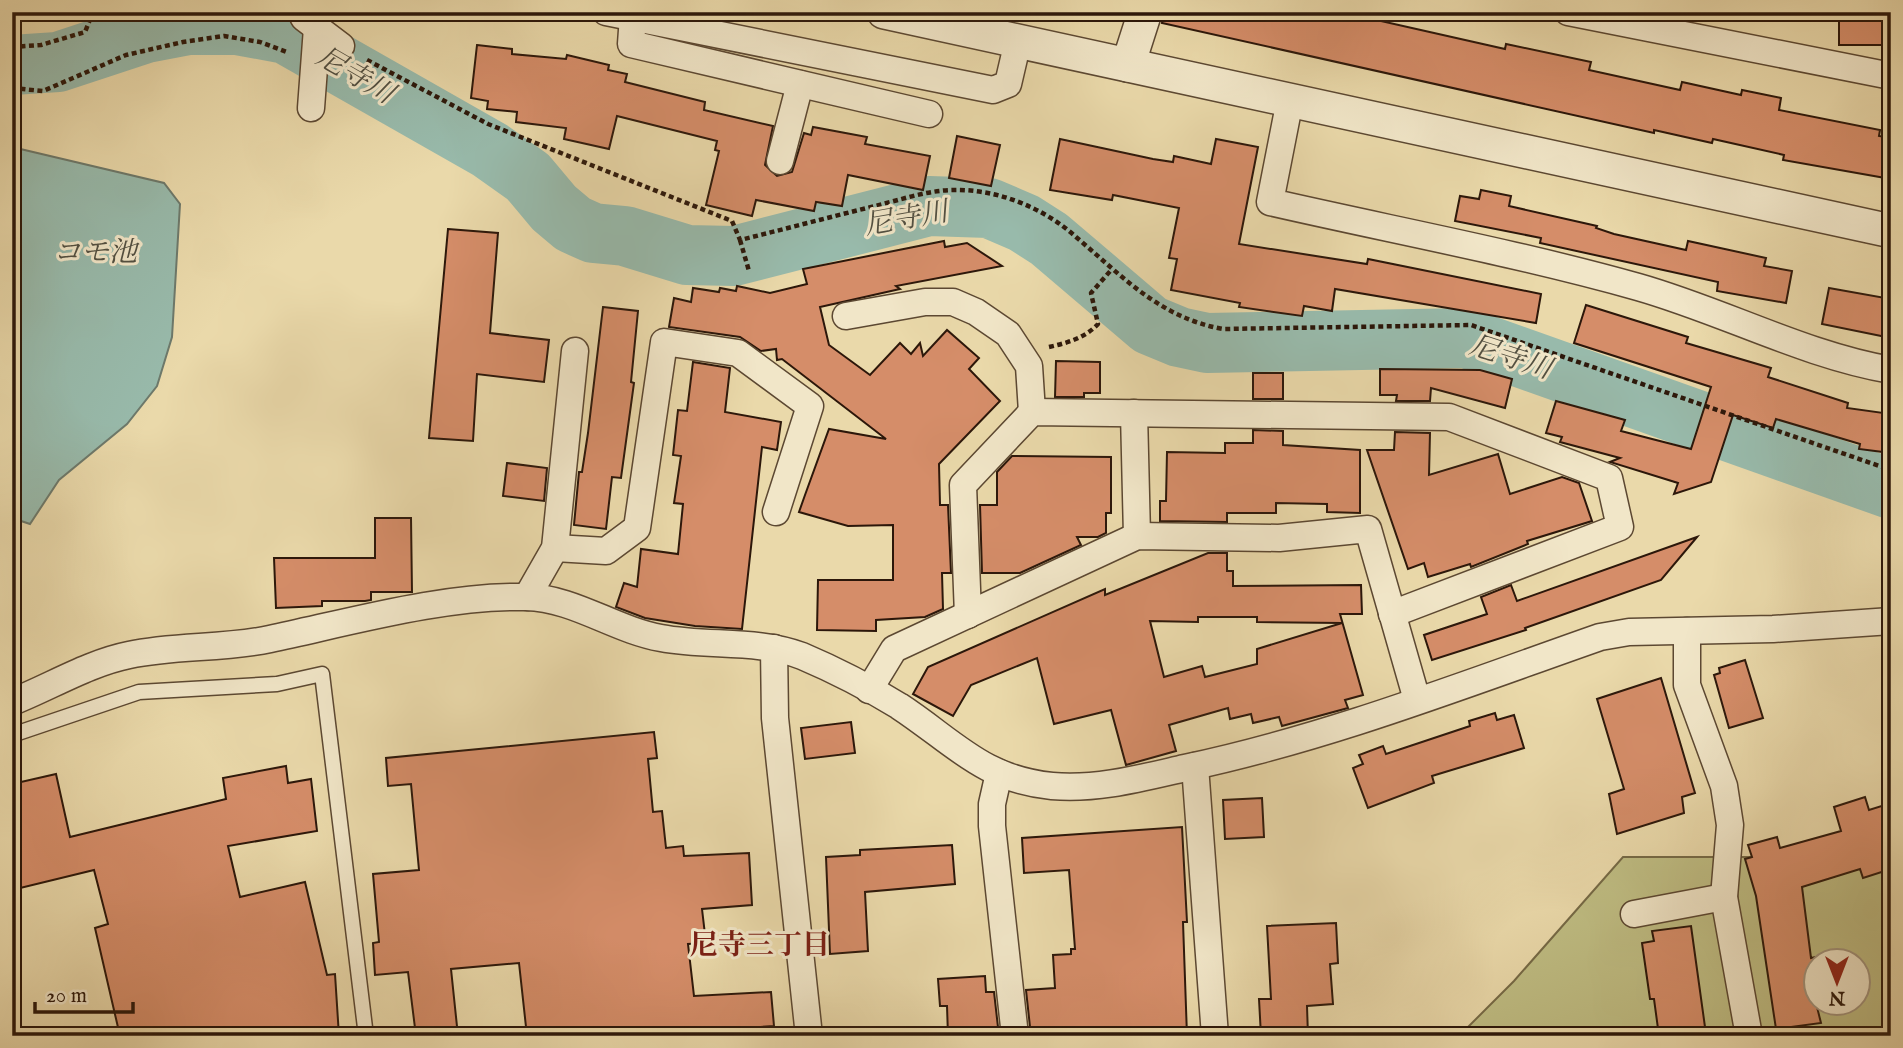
<svg xmlns="http://www.w3.org/2000/svg" width="1903" height="1048" viewBox="0 0 1903 1048" font-family="'IM FELL English','Noto Serif JP',serif">
<style>
.green{fill:#bfbd83;stroke:#766a46;stroke-width:2;fill-rule:evenodd}
.water{fill:#98baab;stroke:#6d796b;stroke-width:2}
.lines{fill:none;stroke-linecap:round;stroke-linejoin:round}
.river{stroke:#98baab;stroke-width:60}
.building{fill:#d58d69;stroke:#2c170a;stroke-width:2;fill-rule:evenodd}
.service-casing{stroke:#5c4832;stroke-width:17}
.minor-casing{stroke:#5c4832;stroke-width:29}
.tertiary-casing{stroke:#5c4832;stroke-width:36}
.path{stroke:#2c170a;stroke-width:4.5;stroke-dasharray:5 3.5;stroke-linecap:butt}
.service{stroke:#f1e6c8;stroke-width:14}
.minor{stroke:#f1e6c8;stroke-width:26}
.tertiary{stroke:#f1e6c8;stroke-width:33}
.labels{text-anchor:middle;stroke-width:6;stroke-linejoin:round;paint-order:stroke}
.water-label{font-size:28px;font-style:italic;fill:#525042;stroke:#f1e6c8}
.neighbourhood-label{font-size:28px;font-weight:bold;fill:#7a1f14;stroke:#f1e6c8}
</style>
<rect width="100%" height="100%" fill="#ead9aa"/>
<filter id="stains"><feTurbulence type="fractalNoise" baseFrequency=".00286" numOctaves="4"/><feColorMatrix values="0 0 0 0 .2 0 0 0 0 .09 0 0 0 0 .02 0 0 0 .5 -.17"/></filter>
<radialGradient id="worn" r=".72"><stop offset=".6" stop-color="#630" stop-opacity="0"/><stop offset="1" stop-color="#630" stop-opacity=".3"/></radialGradient>
<path class="green" d="M 1623,857 L 1891,857 L 1891,1036 L 1459,1036 L 1514,981 ZM 1815,960 L 1857,960 L 1857,1002 L 1815,1002 Z"/>
<polygon class="water" points="12,147 164,183 180,204 172,337 157,386 127,424 59,480 30,524 12,518"/>
<g class="lines">
<polyline class="river" points="12,65 58,62 146,33 188,25 237,25 286,34 490,150 528,177 554,208 573,224 593,233 625,236 687,255 734,256 929,206 989,208 1024,223 1049,239 1150,325 1179,337 1207,343 1466,338 1891,489"/>
</g>
<g class="building">
<polygon points="1164,12 1373,12 1372,19 1505,49 1506,44 1591,62 1589,70 1680,90 1682,82 1741,95 1742,90 1781,98 1779,110 1880,130 1879,136 1891,138 1891,179 1783,160 1784,155 1713,139 1712,143 1654,130 1654,133 1162,23"/>
<rect x="1839" y="12" width="48" height="33"/>
<polygon points="477,45 512,49 512,54 566,59 567,55 609,65 608,70 627,74 625,82 705,102 704,110 773,126 765,165 777,176 792,172 804,133 811,135 813,127 867,137 865,144 930,156 923,190 848,175 842,206 816,202 814,211 756,200 752,216 706,205 719,151 715,150 717,141 617,116 609,149 564,139 566,128 516,122 517,112 487,109 488,101 471,98"/>
<polygon points="957,136 1000,145 991,186 949,178"/>
<polygon points="1060,139 1153,159 1173,162 1174,156 1211,164 1216,139 1258,147 1239,244 1367,264 1368,259 1541,294 1536,323 1335,289 1332,311 1304,306 1302,316 1239,307 1240,303 1171,290 1177,259 1169,258 1179,208 1113,195 1112,200 1050,190"/>
<polygon points="1481,190 1511,196 1509,206 1597,226 1596,228 1614,234 1686,250 1688,241 1766,258 1764,266 1792,271 1786,303 1717,291 1718,282 1540,243 1541,238 1455,221 1460,196 1479,199"/>
<polygon points="448,229 498,233 490,333 549,340 544,382 477,374 473,441 429,438"/>
<polygon points="944,241 945,247 967,243 1002,266 896,286 900,289 820,307 829,345 870,375 900,343 911,354 920,343 923,356 947,330 979,358 969,369 1000,401 939,464 940,505 948,505 951,573 942,573 943,609 925,617 876,620 876,631 817,630 818,580 893,580 893,525 848,526 799,512 805,495 829,429 886,439 782,359 777,360 776,349 761,351 740,337 669,327 674,298 691,302 693,288 719,292 720,288 736,291 737,286 770,293 807,284 803,269"/>
<polygon points="1829,288 1891,299 1891,338 1822,324"/>
<polygon points="1586,305 1688,337 1686,343 1771,368 1768,377 1848,403 1847,408 1891,414 1891,453 1859,449 1860,444 1776,419 1773,428 1733,415 1711,482 1674,494 1678,483 1610,462 1620,458 1560,442 1562,437 1546,433 1556,401 1625,420 1621,431 1691,449 1711,387 1574,343"/>
<polygon points="603,307 638,311 631,382 634,383 621,478 612,477 606,529 574,525 579,472 582,472 588,433"/>
<polygon points="1056,361 1100,362 1100,393 1084,393 1084,397 1055,397"/>
<polygon points="693,362 730,368 725,412 781,422 777,450 762,447 742,629 695,626 645,618 616,607 624,583 637,587 641,549 678,554 683,504 674,503 681,456 673,455 678,410 687,411"/>
<polygon points="1380,369 1480,370 1512,379 1505,408 1431,388 1430,401 1396,401 1397,395 1380,395"/>
<rect x="1253" y="373" width="30" height="26"/>
<polygon points="1253,430 1283,431 1283,445 1360,450 1360,513 1327,512 1327,504 1276,503 1276,513 1227,513 1227,522 1160,521 1160,501 1166,501 1167,452 1225,453 1225,443 1253,443"/>
<polygon points="1395,432 1430,433 1429,475 1498,454 1510,494 1562,477 1579,483 1592,521 1527,541 1528,544 1471,567 1470,564 1428,577 1424,563 1408,569 1367,450 1394,450"/>
<polygon points="1012,456 1111,457 1111,513 1106,513 1106,533 1098,537 1077,537 1081,545 1020,573 982,573 980,505 997,505 997,472"/>
<polygon points="507,463 547,468 544,501 503,496"/>
<polygon points="375,518 411,518 412,592 371,592 371,600 365,601 322,601 322,606 276,608 274,558 375,558"/>
<polygon points="1697,537 1661,580 1525,628 1526,630 1432,660 1424,635 1487,614 1481,597 1511,585 1517,601"/>
<path d="M 1208,553 L 1227,553 L 1227,571 L 1233,571 L 1233,586 L 1361,585 L 1362,614 L 1340,614 L 1363,695 L 1345,700 L 1348,708 L 1282,726 L 1279,717 L 1253,723 L 1251,714 L 1230,719 L 1228,708 L 1169,725 L 1176,751 L 1126,765 L 1111,710 L 1054,724 L 1037,658 L 971,685 L 953,716 L 913,694 L 928,667 L 1105,589 L 1105,595 ZM 1198,617 L 1257,617 L 1257,622 L 1342,623 L 1257,649 L 1257,664 L 1205,677 L 1202,666 L 1164,677 L 1150,621 L 1198,622 Z"/>
<polygon points="1745,660 1763,718 1729,728 1714,675 1720,673 1719,668"/>
<polygon points="1661,678 1695,793 1682,797 1684,813 1617,834 1609,794 1624,789 1597,699"/>
<polygon points="1495,713 1497,720 1514,715 1524,748 1432,776 1434,783 1368,808 1353,768 1363,764 1359,755 1383,746 1386,754 1470,726 1469,721"/>
<polygon points="851,722 855,753 805,759 801,728"/>
<polygon points="654,732 657,758 648,759 653,812 662,811 666,848 683,846 684,856 749,853 752,905 702,909 706,943 688,944 694,996 771,992 774,1026 698,1031 699,1036 527,1036 519,963 451,969 458,1036 416,1036 408,972 375,975 373,943 379,942 373,874 419,870 411,784 388,786 386,758"/>
<polygon points="286,766 288,783 311,779 317,831 228,846 240,897 305,882 327,975 335,974 339,1036 120,1036 95,928 108,924 94,870 12,890 12,784 56,774 70,837 226,799 223,778"/>
<polygon points="1865,797 1869,810 1891,803 1891,869 1863,878 1860,869 1802,887 1811,958 1816,957 1816,1003 1821,1023 1776,1029 1756,896 1745,859 1752,857 1748,845 1777,837 1780,848 1841,831 1834,807"/>
<polygon points="1262,798 1264,837 1225,839 1223,800"/>
<polygon points="1182,827 1187,922 1183,922 1187,1036 1031,1036 1026,990 1055,988 1053,955 1071,954 1071,949 1075,949 1069,870 1024,873 1022,838"/>
<polygon points="952,845 955,884 865,892 868,951 830,954 826,857 860,855 860,850"/>
<polygon points="1336,923 1338,963 1330,964 1333,1004 1307,1006 1308,1036 1261,1036 1259,999 1271,999 1267,926"/>
<polygon points="1691,926 1705,1027 1691,1029 1692,1036 1659,1036 1654,999 1650,999 1642,943 1654,941 1652,931"/>
<polygon points="985,976 986,992 994,992 999,1036 948,1036 947,1006 940,1006 938,979"/>
</g>
<g class="lines">
<defs>
<polyline id="service" points="12,735 139,692 277,684 322,674 366,1036"/>
<g id="minor">
<polyline points="301,12 304,18 341,46"/>
<polyline points="606,12 993,90 1008,84 1018,41"/>
<polyline points="1568,12 1891,76"/>
<polyline points="633,16 631,44 929,114"/>
<path d="M 1290,100 L 1270,202 C 1392,230 1517,253 1638,287 C 1723,311 1804,355 1891,370"/>
<polyline points="311,108 317,28"/>
<polyline points="780,161 800,84"/>
<polyline points="846,316 925,302 953,302 976,312 1008,334 1029,366 1032,412"/>
<polyline points="1134,413 1137,536"/>
<polyline points="555,548 606,551 637,528 664,342 738,353 810,406 776,512"/>
<polyline points="527,597 555,548 575,351"/>
<polyline points="968,615 963,485 1032,412 1449,417 1609,478 1620,527 1392,614"/>
<polyline points="1687,631 1687,685 1724,786 1730,825 1724,897 1749,1036"/>
<polyline points="774,648 775,718 809,1036"/>
<polyline points="869,690 894,649 1137,536 1279,538 1368,529 1417,700"/>
<path d="M 12,702 C 50,687 89,663 129,655 C 175,645 223,649 270,639 C 350,622 445,595 526,597 C 574,598 615,630 661,638 C 708,647 757,639 802,656 C 835,670 868,687 899,706 C 954,742 982,779 1052,786 C 1097,790 1141,778 1185,768 C 1327,738 1463,685 1600,637 L 1629,632 L 1773,629 L 1891,621"/>
<polyline points="1195,766 1215,1036"/>
<polyline points="999,773 992,804 992,826 1015,1036"/>
<polyline points="1634,914 1724,897"/>
</g>
<g id="tertiary">
<polyline points="884,12 1891,231"/>
<polyline points="1128,65 1145,12"/>
</g>
</defs>
<use href="#service" class="service-casing"/>
<use href="#minor" class="minor-casing"/>
<use href="#tertiary" class="tertiary-casing"/>
<g class="path">
<polyline points="12,47 41,45 85,32 93,12"/>
<path d="M 367,60 L 488,124 L 732,221 L 740,240 C 785,229 830,217 875,206 C 900,200 928,190 954,190 C 998,189 1044,208 1076,237 C 1122,276 1160,318 1223,329 L 1471,325 L 1891,470"/>
<polyline points="12,88 43,91 126,55 183,42 224,36 260,42 287,52"/>
<polyline points="740,240 749,271"/>
<path d="M 1049,347 C 1067,343 1085,338 1098,324 L 1091,293 L 1112,269"/>
</g>
<use href="#service" class="service"/>
<use href="#minor" class="minor"/>
<use href="#tertiary" class="tertiary"/>
</g>
<g class="labels">
<g class="water-label">
<text transform="translate(356 74) rotate(30)" y="10">尼寺川</text>
<text transform="translate(906 217) rotate(-10)" y="10">尼寺川</text>
<text x="95" y="261">コモ池</text>
<text transform="translate(1511 356) rotate(18)" y="10">尼寺川</text>
</g>
<g class="neighbourhood-label">
<text x="760" y="954">尼寺三丁目</text>
</g>
</g>
<rect width="1903" height="1048" fill="none" stroke="#ead9aa" stroke-width="42"/>
<rect x="14" y="14" width="1875" height="1020" fill="none" stroke="#2c170a" stroke-width="3.5"/>
<rect x="21" y="21" width="1861" height="1006" fill="none" stroke="#2c170a" stroke-width="2"/>
<g transform="translate(1837 982) rotate(180)"><circle r="33" fill="#f1e6c8" stroke="#a2937c" stroke-width="2"/>
<path d="M0-5L12 26L0 18L-12 26Z" fill="#8f2418"/>
<text y="-10" font-size="19" font-weight="bold" text-anchor="middle" fill="#2c170a">N</text>
</g>
<path d="M35 1002v10h98v-10" fill="none" stroke="#2c170a" stroke-width="3.5"/>
<text x="46" y="1002" font-size="21" fill="#2c170a" stroke="#f1e6c8" stroke-width="5" paint-order="stroke">20 m</text>
<rect width="100%" height="100%" filter="url(#stains)"/>
<rect width="100%" height="100%" fill="url(#worn)"/>
</svg>
